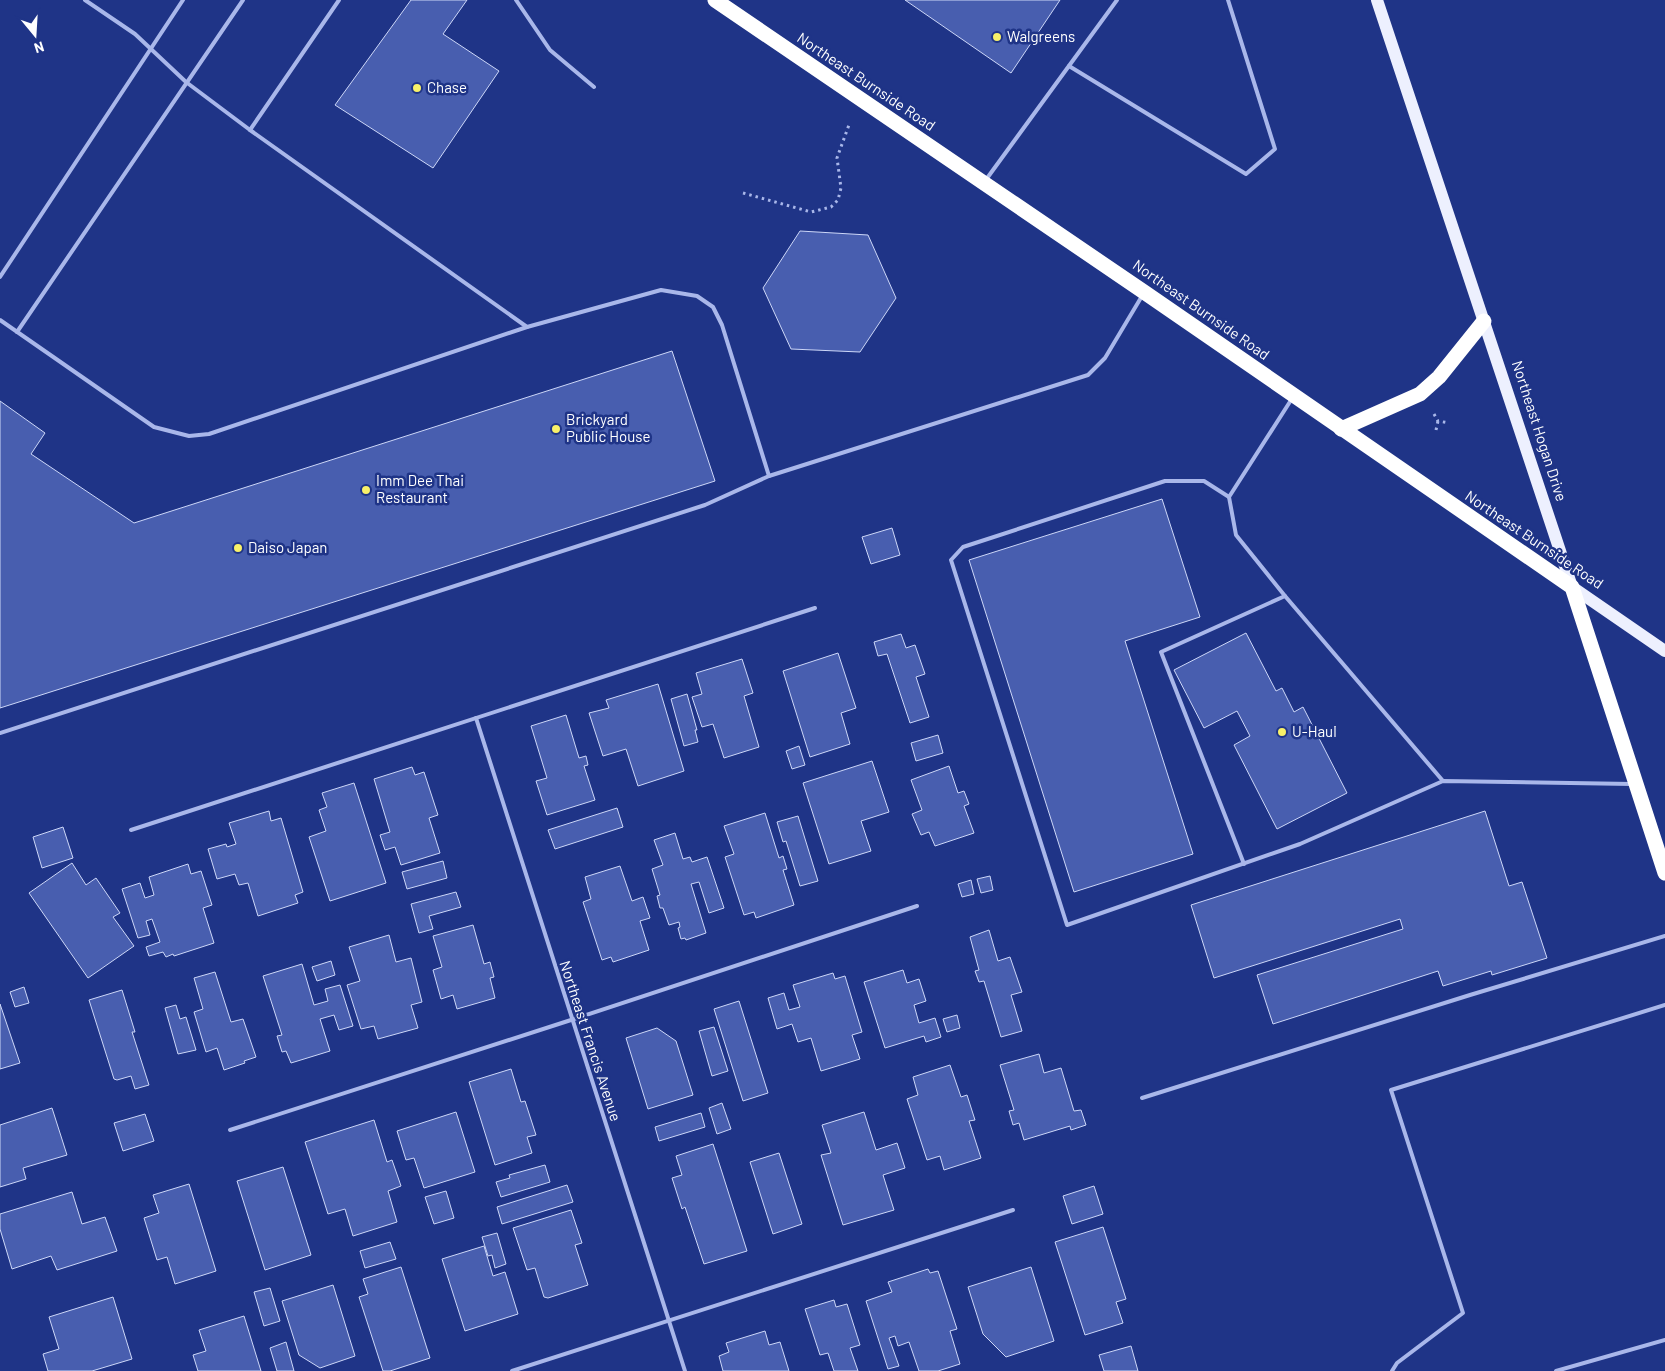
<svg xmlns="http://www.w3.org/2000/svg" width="1665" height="1371" viewBox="0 0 1665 1371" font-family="Barlow,sans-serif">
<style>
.building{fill:#485eaf;stroke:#cdd7f8}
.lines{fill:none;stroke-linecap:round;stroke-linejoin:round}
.path{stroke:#a9b7ea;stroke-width:3;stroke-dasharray:2.5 4;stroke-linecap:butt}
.lane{stroke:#a9b7ea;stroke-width:4}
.primary{stroke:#edf0fe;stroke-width:12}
.highway{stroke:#fff;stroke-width:15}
.poi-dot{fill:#f8f069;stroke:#1f3487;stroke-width:2}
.labels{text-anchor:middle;stroke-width:5;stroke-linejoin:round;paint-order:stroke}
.poi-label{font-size:15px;fill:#fff;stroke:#1f3487;text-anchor:start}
.street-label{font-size:15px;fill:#fff;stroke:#1f3487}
</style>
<rect width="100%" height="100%" fill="#1f3487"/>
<g class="building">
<polygon points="411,0 467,0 443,34 499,71 433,168 335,105"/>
<polygon points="905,0 1060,0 1011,73"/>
<polygon points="800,231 868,235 896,298 860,352 791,349 763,288"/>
<polygon points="672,351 715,481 0,708 0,401 45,433 31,454 134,523"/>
<polygon points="1162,499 1200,617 1125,641 1193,854 1074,892 969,560"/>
<polygon points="892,528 900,555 871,564 862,537"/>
<polygon points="1246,633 1276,691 1282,688 1294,712 1303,707 1347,793 1277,829 1234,745 1250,736 1237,711 1204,728 1174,670"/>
<polygon points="901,634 906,648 915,645 925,674 916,677 929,717 910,723 887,654 878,656 874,642"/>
<polygon points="838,653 856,708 841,713 850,744 810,757 783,671"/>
<polygon points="742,659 753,693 744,696 759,747 724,758 713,724 702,727 692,697 702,694 696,673"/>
<polygon points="658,684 684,771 638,786 626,749 603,756 589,713 609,708 606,700"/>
<polygon points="687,694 697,730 695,730 698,742 684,746 671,699"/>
<polygon points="566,715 579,758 586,756 588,765 584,766 595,800 547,815 536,781 547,778 531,726"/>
<polygon points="938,735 943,753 916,761 911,743"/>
<polygon points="799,746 805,765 792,769 786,751"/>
<polygon points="872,761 889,812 861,821 871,851 829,864 803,783"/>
<polygon points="949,766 958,793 964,791 969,804 964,806 974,833 935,846 929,832 921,835 912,814 922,810 911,780"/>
<polygon points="412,767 415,775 424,772 438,815 429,818 440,853 401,865 395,847 385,850 380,835 390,832 374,779"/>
<polygon points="354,783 386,883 330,901 309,837 326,831 319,810 327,807 322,793"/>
<polygon points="617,808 623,827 555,849 548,830"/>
<polygon points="269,811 271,821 281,818 303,892 295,895 298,903 258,916 248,883 239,885 235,874 217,879 208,849 226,844 227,847 236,844 229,823"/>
<polygon points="1485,811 1509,886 1522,882 1547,958 1492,975 1491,971 1443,986 1438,971 1273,1024 1257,975 1403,929 1400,919 1214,978 1191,905"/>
<polygon points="765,813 779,858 783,856 787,869 783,870 794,905 756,918 754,912 744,915 725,857 734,854 724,826"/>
<polygon points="798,816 818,881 800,886 786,841 783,842 777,822"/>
<polygon points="63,827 73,858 42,868 33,837"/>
<polygon points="675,833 683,859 690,857 692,862 707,857 724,908 709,913 699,882 691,884 706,933 686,940 685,938 681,939 678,928 680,927 679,922 669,925 663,908 660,908 657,896 660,895 652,869 663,865 654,840"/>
<polygon points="443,861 447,878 407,889 402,872"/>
<polygon points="72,863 86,885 96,878 120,913 113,917 134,946 88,978 29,893"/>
<polygon points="188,864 191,874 201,871 212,905 203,908 214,943 174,956 173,954 166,957 163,952 149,956 146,947 160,942 152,919 146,921 150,935 138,938 122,889 140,883 145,898 154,895 149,877"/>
<polygon points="620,866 632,901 643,897 650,918 640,921 649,950 613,962 611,957 602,960 583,902 591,899 585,877"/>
<polygon points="990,876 993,890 981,893 977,879"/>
<polygon points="971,880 974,894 962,897 958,884"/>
<polygon points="456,892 461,907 429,916 433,929 419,933 411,904"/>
<polygon points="473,925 484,964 490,962 494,977 490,978 495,998 457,1009 453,995 441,999 433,970 442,967 433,936"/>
<polygon points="989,930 998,961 1010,957 1022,992 1011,995 1022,1031 1001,1037 984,981 979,982 975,971 979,970 970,937"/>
<polygon points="389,935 396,962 411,958 422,1002 411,1005 418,1028 378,1039 374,1026 361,1029 347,985 360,981 349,947"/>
<polygon points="331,961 335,975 317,981 312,967"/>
<polygon points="302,964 314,1005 328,1001 325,989 340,985 353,1026 339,1030 334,1015 320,1019 330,1051 291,1063 286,1051 282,1052 277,1036 282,1035 263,976"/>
<polygon points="903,970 907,983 919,979 926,1001 914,1005 919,1023 935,1018 941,1037 926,1042 924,1036 885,1048 864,982"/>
<polygon points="215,972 231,1022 243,1019 256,1057 244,1061 245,1063 224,1070 217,1048 206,1052 194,1012 203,1009 194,978"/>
<polygon points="833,973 835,979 845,976 862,1032 852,1035 860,1059 821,1071 811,1038 798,1042 792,1024 777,1029 768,998 784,993 789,1010 800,1007 793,985"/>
<polygon points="24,987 29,1003 15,1007 10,992"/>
<polygon points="122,990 135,1032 132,1032 149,1085 135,1089 131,1076 117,1080 114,1079 89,1000"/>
<polygon points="739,1001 768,1093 743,1101 714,1009"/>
<polygon points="0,1004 20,1063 0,1069"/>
<polygon points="176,1005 180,1019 186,1017 196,1050 178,1054 165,1008"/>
<polygon points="957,1015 960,1028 947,1032 943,1019"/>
<polygon points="714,1027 728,1071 712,1076 699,1031"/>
<polygon points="657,1028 676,1041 693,1095 648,1109 626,1038"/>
<polygon points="1039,1054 1044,1073 1061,1068 1074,1111 1081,1110 1086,1125 1071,1130 1070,1126 1024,1140 1019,1123 1013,1125 1009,1111 1014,1110 1000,1065"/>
<polygon points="950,1065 961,1097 967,1095 975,1120 969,1121 981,1158 944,1170 940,1156 927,1160 907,1099 918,1095 913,1077"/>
<polygon points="511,1069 521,1102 525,1101 536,1135 527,1137 532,1153 495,1165 469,1082"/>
<polygon points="722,1103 731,1129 717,1134 709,1108"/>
<polygon points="52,1108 67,1155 23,1168 26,1179 0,1187 0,1125"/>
<polygon points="456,1112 475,1172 424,1188 414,1158 406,1160 397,1131"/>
<polygon points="864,1112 876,1150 897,1143 905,1168 883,1175 894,1210 843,1225 821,1155 831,1153 822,1125"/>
<polygon points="701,1113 705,1127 659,1141 655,1127"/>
<polygon points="145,1114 154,1141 123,1151 114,1123"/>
<polygon points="374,1120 387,1162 392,1160 401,1186 388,1191 397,1222 353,1236 345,1209 328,1214 305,1142"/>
<polygon points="713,1144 747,1251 704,1264 685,1207 682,1209 672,1178 682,1175 676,1156"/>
<polygon points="779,1153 802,1224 773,1234 750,1162"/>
<polygon points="545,1165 550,1182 501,1197 496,1182 510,1178 509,1175"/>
<polygon points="283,1167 311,1255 265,1270 237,1181"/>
<polygon points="189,1184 216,1271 175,1284 167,1257 157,1260 144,1218 159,1213 153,1195"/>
<polygon points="567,1185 573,1202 502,1224 497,1207"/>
<polygon points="1094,1186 1103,1214 1072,1224 1063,1196"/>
<polygon points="446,1191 454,1218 434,1224 425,1197"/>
<polygon points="72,1192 82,1224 105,1217 117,1251 57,1270 51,1256 12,1269 0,1229 0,1214"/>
<polygon points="571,1210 582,1243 575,1245 588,1285 548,1298 544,1297 535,1268 527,1270 513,1228"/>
<polygon points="1103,1227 1126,1299 1116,1302 1123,1323 1085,1335 1055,1242"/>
<polygon points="497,1233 506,1264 495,1268 492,1255 488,1256 482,1237"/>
<polygon points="390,1242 396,1259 365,1268 360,1251"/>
<polygon points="484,1246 493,1276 505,1272 518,1314 465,1331 442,1259"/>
<polygon points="401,1267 430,1358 390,1371 383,1371 359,1297 368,1294 363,1279"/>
<polygon points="1031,1267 1054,1341 1006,1357 983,1334 968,1287"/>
<polygon points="928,1269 930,1273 938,1271 957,1329 950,1331 960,1364 938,1371 919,1371 909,1342 898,1346 895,1336 889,1338 899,1366 888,1369 866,1301 892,1292 888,1282"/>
<polygon points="333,1285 355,1356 320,1368 299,1355 282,1301"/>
<polygon points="270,1288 280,1321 264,1326 254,1292"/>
<polygon points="113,1297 132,1359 92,1371 48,1371 43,1354 59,1349 49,1317"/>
<polygon points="834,1300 836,1307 847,1304 860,1345 850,1348 858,1371 834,1371 828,1353 820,1355 805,1309"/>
<polygon points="244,1316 261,1371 198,1371 193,1355 206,1351 199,1330"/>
<polygon points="765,1331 769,1345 780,1342 789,1371 723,1371 719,1356 729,1352 726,1343"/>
<polygon points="286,1342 294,1371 277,1371 270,1348"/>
<polygon points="1131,1346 1138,1371 1104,1371 1099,1355"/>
</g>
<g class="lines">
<g class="path">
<polyline points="743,193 811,212 831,207 838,200 841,188 837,158 850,122"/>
<polyline points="1434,414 1438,421 1449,423"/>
<polyline points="1436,430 1438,421"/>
</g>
<g class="lane">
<polyline points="85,0 135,34 186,82 250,130 527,327"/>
<polyline points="516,0 550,50 594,87"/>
<polyline points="1069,66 1246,174 1275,149 1228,0"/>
<polyline points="250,130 339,0"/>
<polyline points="985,181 1117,0"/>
<polyline points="0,277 183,0"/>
<polyline points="0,320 154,427 189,436 209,434 527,327 661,290 697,296 713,307 722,325 769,476"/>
<polyline points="17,332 243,0"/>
<polyline points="1293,397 1229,497 1236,535 1285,596 1443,781"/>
<polyline points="1229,497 1204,481 1165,481 963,547 951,560 1067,925 1300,844 1443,781 1632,784"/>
<polyline points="476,718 685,1371"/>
<polyline points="0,733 705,505 769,476 1088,375 1105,358 1142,296"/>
<polyline points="131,830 815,608"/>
<polyline points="1244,864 1161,652 1285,596"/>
<polyline points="1142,1098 1470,995 1665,936"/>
<polyline points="230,1130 571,1020 917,906"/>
<polyline points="512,1371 1013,1210"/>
<polyline points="1392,1371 1397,1363 1463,1313 1391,1090 1665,1005"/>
<polyline points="1556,1371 1665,1340"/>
</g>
<polyline class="primary" points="1377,0 1572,587 1665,651"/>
<g class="highway">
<polyline points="715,0 1144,292 1572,587 1665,873"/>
<polyline points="1341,429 1420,394 1439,377 1484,321"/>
</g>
</g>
<g class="poi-dot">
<circle cx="997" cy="37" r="5"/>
<circle cx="417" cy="88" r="5"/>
<circle cx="556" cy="429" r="5"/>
<circle cx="366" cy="490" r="5"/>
<circle cx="238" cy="548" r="5"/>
<circle cx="1282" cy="732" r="5"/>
</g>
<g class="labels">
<g class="poi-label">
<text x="1007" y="42">Walgreens</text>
<text x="427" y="93">Chase</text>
<text x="566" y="425">Brickyard<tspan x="566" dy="17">Public House</tspan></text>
<text x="376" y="486">Imm Dee Thai<tspan x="376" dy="17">Restaurant</tspan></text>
<text x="248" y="553">Daiso Japan</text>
<text x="1292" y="737">U-Haul</text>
</g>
<g class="street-label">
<text transform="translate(866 82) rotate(34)" y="5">Northeast Burnside Road</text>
<text transform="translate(1201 310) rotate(35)" y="5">Northeast Burnside Road</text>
<text transform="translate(1539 431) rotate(72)" y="5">Northeast Hogan Drive</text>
<text transform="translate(1534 540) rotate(34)" y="5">Northeast Burnside Road</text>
<text transform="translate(590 1041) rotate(72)" y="5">Northeast Francis Avenue</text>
</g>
</g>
<g transform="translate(35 35) rotate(162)" stroke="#1f3487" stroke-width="4" paint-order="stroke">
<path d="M0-4L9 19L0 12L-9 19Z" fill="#ffffff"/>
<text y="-8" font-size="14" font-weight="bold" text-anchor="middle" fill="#ffffff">N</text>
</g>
</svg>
